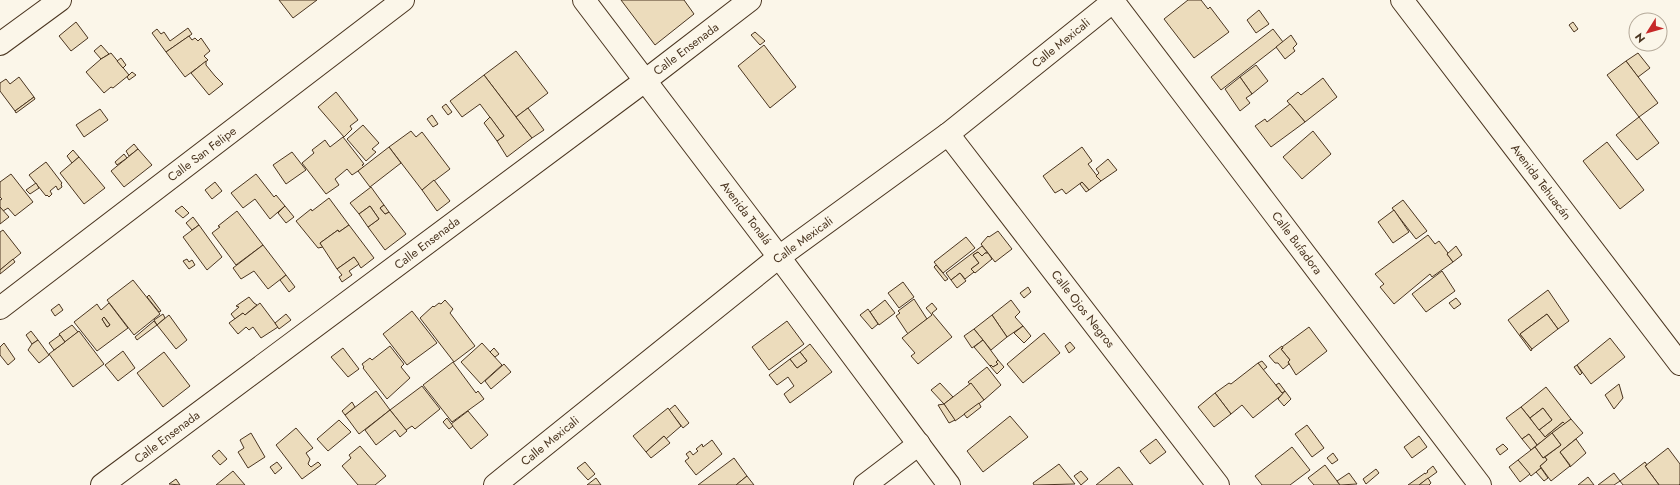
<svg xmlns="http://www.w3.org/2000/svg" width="1680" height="485" viewBox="0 0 1680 485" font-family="Jost,sans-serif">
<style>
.building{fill:#ecdcbc;stroke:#4a3520;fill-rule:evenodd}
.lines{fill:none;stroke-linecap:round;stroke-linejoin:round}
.minor-casing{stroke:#4a3520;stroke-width:24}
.tertiary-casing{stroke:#4a3520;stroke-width:24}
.minor{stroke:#fbf6e9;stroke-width:22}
.tertiary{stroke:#fbf6e9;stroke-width:22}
.labels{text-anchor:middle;stroke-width:3;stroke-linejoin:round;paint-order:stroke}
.street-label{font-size:12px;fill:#4a3520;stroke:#fbf6e9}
</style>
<rect width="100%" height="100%" fill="#fbf6e9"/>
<g class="building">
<polygon points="279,0 317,0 293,18"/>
<polygon points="621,0 684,0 694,14 655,45"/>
<polygon points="1188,0 1201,0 1208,9 1210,7 1229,32 1194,58 1164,19"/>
<polygon points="1259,10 1269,24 1256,33 1247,20"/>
<polygon points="76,22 88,38 71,51 59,36"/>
<polygon points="1573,22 1578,29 1574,32 1569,25"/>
<polygon points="188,28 192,34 166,52 152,33 157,29 161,34 164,32 170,41"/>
<polygon points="1273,29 1283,42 1221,90 1211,77"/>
<polygon points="755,32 765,41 760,45 751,35"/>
<polygon points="1291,35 1297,44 1293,48 1295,51 1285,59 1276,47"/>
<polygon points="189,36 192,40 195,38 198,41 201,38 210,51 204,56 208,60 185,77 166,52"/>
<polygon points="101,45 109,54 101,59 94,51"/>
<polygon points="764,45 796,87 770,108 738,66"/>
<polygon points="516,51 548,93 516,117 484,75"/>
<polygon points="111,53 129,75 113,88 111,87 104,93 86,72 101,59"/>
<polygon points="1638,53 1650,68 1638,77 1626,61"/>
<polygon points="121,58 126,65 123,68 117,61"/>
<polygon points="206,61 206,65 215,76 223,84 209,95 191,73"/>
<polygon points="1626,61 1658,103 1639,117 1607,75"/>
<polygon points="1256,65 1268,81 1252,94 1240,77"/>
<polygon points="132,72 136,75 129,80 127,77"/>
<polygon points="484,75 532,138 507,157 497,141 504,136 480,104 462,117 450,101"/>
<polygon points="19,77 34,97 15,111 0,91 0,83 6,79 10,84"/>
<polygon points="1240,77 1252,94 1246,98 1250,103 1240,111 1225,89"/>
<polygon points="1323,78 1337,97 1305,122 1287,101 1298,92 1301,95"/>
<polygon points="336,92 358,120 350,126 352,129 344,137 318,107"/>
<polygon points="34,97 35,99 16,113 15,111"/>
<polygon points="446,104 452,112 448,115 442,107"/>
<polygon points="1290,104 1305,122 1271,147 1255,126 1265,119 1267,122"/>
<polygon points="528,108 544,130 532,138 516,117"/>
<polygon points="100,109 108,120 84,137 76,125"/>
<polygon points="432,115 438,124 433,127 427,119"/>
<polygon points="490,117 504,136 497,141 484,123"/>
<polygon points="1639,117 1659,143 1637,160 1616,135"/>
<polygon points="363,125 379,143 372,149 376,152 366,161 347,139"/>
<polygon points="411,131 416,137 422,132 450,169 422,190 389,147"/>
<polygon points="1313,131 1331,154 1302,179 1283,157"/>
<polygon points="343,137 364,164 362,165 364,167 352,175 347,169 335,179 339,185 326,194 302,163 314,153 312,150 325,140 330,147"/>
<polygon points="1607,142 1644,190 1620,209 1583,161"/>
<polygon points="134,144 138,149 129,156 126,151"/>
<polygon points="389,147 401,163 370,187 358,171"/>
<polygon points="1082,147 1092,161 1088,164 1101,181 1089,190 1082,182 1066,194 1062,189 1055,193 1043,176"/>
<polygon points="138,149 152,165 124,187 111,171"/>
<polygon points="73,150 79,157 72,163 67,156"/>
<polygon points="292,152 306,170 286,184 273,165"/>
<polygon points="124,154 127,158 117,165 115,162"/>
<polygon points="79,157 105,188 84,204 60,173"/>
<polygon points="1108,159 1117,170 1101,181 1096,176 1099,173 1096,169"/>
<polygon points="46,162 62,183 61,184 62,187 58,190 56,186 50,191 52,194 49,197 47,195 46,196 29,175"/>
<polygon points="11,174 33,202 15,216 8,208 3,211 0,207 0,200 2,199 0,197 0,182"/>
<polygon points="256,174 274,197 276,195 285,206 270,219 255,199 243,208 231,193"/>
<polygon points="434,180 450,201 437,211 422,190"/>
<polygon points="215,182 222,191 212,199 205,190"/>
<polygon points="1082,182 1089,190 1086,192 1080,184"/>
<polygon points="36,183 39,188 30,194 26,190"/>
<polygon points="371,187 384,205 380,208 385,214 389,212 406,234 385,250 368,227 379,219 370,206 359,214 350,203"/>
<polygon points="329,198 349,225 339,232 338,230 320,243 323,247 318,248 296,221 311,209 312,211"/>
<polygon points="1403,200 1427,231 1416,239 1392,208"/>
<polygon points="384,205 389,212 385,214 380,208"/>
<polygon points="182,206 189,213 183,218 175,211"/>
<polygon points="285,206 294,217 286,223 278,213"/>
<polygon points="370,206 379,219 368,227 359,214"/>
<polygon points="0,207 9,217 0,224"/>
<polygon points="1394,210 1409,232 1393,243 1378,222"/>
<polygon points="237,211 263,245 236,265 212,233 220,227 218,226"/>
<polygon points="193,217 199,225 192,230 186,223"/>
<polygon points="199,225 222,257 207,270 183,237"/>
<polygon points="349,225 374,258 361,268 354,257 337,269 320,243 338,230 339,232"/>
<polygon points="3,230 21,253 0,270 0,232"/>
<polygon points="998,231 1012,249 995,262 981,244 988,236 989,237"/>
<polygon points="1428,235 1435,244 1439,241 1448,253 1447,254 1453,262 1432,277 1430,274 1394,304 1380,287 1384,284 1375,274"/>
<polygon points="966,237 975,248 943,273 934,262"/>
<polygon points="263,245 286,275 268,289 254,271 241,279 233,268"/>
<polygon points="982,246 988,253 985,253 982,256 978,252 973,255 979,263 971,269 974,272 965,279 960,273 951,280 946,273"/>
<polygon points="1456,246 1462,255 1453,262 1447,254"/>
<polygon points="978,252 982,256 985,253 988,253 992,259 975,273 971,269 979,263 973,255"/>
<polygon points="354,257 359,264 349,271 352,275 342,282 339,277 342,275 337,269"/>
<polygon points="13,259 15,262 0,274 0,270"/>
<polygon points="187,259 189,262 192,260 195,265 189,269 183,261"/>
<polygon points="936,265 948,279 945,281 934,267"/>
<polygon points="1442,271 1455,291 1426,312 1412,294"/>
<polygon points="960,273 966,281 957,288 951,280"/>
<polygon points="286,275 295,287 289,292 280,280"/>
<polygon points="133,280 160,314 134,335 107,300"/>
<polygon points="903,282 914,297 899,308 888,293"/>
<polygon points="1028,287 1031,292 1024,298 1020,293"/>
<polygon points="1548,290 1569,321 1558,329 1547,314 1520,334 1532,349 1531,351 1508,320"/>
<polygon points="149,295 161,311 159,312 147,297"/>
<polygon points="249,297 254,303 257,305 245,315 243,313 235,319 231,314 239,307 236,306"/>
<polygon points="1456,298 1461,304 1454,309 1449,303"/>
<polygon points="914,299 927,319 908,334 896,316 900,313 898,311"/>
<polygon points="445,300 453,309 450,313 475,346 454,362 420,318 433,306 434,307 439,303 441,304"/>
<polygon points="885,300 895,313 879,325 870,312"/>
<polygon points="1011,300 1020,312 1015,317 1023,326 1007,337 992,315"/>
<path d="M 109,303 L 128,328 L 97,351 L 74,322 L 97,304 L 101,310 ZM 104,317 L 110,325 L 107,327 L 102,319 Z"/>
<polygon points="260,303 278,327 261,338 253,327 249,330 246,327 238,334 229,323 243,313 245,315"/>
<polygon points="932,303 937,309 932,313 952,337 918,364 911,356 915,353 902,338 932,315 926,308"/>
<polygon points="59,304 63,310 55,316 51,310"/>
<polygon points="868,309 878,324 872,329 860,315"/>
<polygon points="412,311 437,343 407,365 383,334"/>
<polygon points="163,314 165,318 157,325 154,320"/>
<polygon points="286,314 291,320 279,329 275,323"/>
<polygon points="1547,314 1558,329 1532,349 1520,334"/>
<polygon points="169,315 187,340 176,349 157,325"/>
<polygon points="992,315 1007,337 991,350 974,329"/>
<polygon points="104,317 110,325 107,327 102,319"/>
<polygon points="154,321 157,325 137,340 135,337"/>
<polygon points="787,321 804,344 769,370 752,347"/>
<polygon points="72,325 78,332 65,342 59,334"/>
<polygon points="1023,326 1031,336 1024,343 1014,333"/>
<polygon points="1309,327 1327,351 1296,375 1288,362 1290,360 1281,349 1283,348 1282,347"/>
<polygon points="974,329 983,340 972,348 964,336"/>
<polygon points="31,331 38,340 32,344 26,335"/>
<polygon points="79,331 104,364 73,387 49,354"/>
<polygon points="1044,333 1060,353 1023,383 1007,364"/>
<polygon points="60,335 65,342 54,350 49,343"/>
<polygon points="1610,338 1625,357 1591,384 1577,365"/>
<polygon points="38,340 49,355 39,363 28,350 32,344"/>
<polygon points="983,340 998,360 996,362 998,364 993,367 991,365 990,366 974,347"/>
<polygon points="1070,342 1075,348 1069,353 1065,346"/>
<polygon points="4,343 15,359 8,365 0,355 0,347"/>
<polygon points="482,343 502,365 481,384 461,362"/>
<polygon points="810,344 832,372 790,403 784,394 794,386 788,377 777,385 769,375 790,359 797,368 807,361 800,352"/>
<polygon points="390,346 404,364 401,367 410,378 387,399 363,368 364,367 362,364 370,358 372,360"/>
<polygon points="1282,346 1283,348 1281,349 1290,360 1288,362 1289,364 1283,369 1278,363 1275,363 1269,356"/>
<polygon points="343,348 359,369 348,377 331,357"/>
<polygon points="494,348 499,354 495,357 490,352"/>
<polygon points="123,351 135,368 118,381 105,365"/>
<polygon points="164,352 190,386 163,407 137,373"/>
<polygon points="800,352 807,361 797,368 790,359"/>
<polygon points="998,360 1004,367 997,374 990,366 991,365 993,367 998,364 996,362"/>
<polygon points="1262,361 1267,367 1263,370 1258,363"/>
<polygon points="453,362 476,393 478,391 484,399 452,422 423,385"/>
<polygon points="1258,363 1283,394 1253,418 1242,405 1231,414 1215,393 1229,383 1231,384"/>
<polygon points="504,364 511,372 491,389 485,381"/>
<polygon points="1577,365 1582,373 1580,375 1574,367"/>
<polygon points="987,367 1001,385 984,400 968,382"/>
<polygon points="940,383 953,397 944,404 931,390"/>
<polygon points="971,383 984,400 955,421 944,404"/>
<polygon points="1279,383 1285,391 1282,393 1276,385"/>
<polygon points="1619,384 1623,398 1614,409 1605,395"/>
<polygon points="422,386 440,409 415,429 412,426 406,430 390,410"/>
<polygon points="1546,387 1571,419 1565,424 1563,422 1545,437 1539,430 1552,420 1543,408 1530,418 1521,407"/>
<polygon points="376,391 390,410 359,434 345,415"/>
<polygon points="1285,391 1291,399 1284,406 1278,399"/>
<polygon points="1215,393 1231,414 1214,427 1198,407"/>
<polygon points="352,402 355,407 345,415 342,411"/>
<polygon points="979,403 981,407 967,418 964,414"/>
<polygon points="944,404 955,420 949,423 938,405"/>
<polygon points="675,405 689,423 683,428 669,410"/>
<polygon points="1521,407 1545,437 1563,422 1565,424 1537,445 1529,434 1522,439 1506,418"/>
<polygon points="668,408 681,426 666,439 664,436 646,452 633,436"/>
<polygon points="1543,408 1552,420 1539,430 1530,418"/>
<polygon points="390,410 407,431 400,437 395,430 376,445 365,430"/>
<polygon points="468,411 488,435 471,449 451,424"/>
<polygon points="1010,416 1028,437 983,472 967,451"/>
<polygon points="447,418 453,426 449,429 443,422"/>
<polygon points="1571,419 1583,433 1560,452 1570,466 1551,481 1540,466 1547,460 1545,457 1561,445 1552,433"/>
<polygon points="339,420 351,432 328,451 317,439"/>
<polygon points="1307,425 1324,448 1312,457 1295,434"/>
<polygon points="296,428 313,448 306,453 310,459 308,464 311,467 318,462 321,465 302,479 276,445"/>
<polygon points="251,433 265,457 248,468 238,452 244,448 240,440"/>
<polygon points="1552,433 1561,445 1543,458 1535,447"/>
<polygon points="1529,434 1537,445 1531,450 1522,439"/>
<polygon points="664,436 670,443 651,458 646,452"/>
<polygon points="1419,436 1427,447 1412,458 1404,447"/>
<polygon points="1156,439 1166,452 1150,464 1140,451"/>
<polygon points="1576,439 1586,453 1570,467 1570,465 1560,452"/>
<polygon points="712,440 722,454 696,475 685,461 689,458 686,454 690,451 693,455 698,451 696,449 702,444 703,447"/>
<polygon points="1503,444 1508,449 1500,455 1496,449"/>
<polygon points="360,446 386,476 375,485 358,485 342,466 351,458 349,455"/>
<polygon points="1292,447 1310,470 1290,485 1262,485 1255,476"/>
<polygon points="1535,447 1543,458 1545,457 1547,460 1540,466 1541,468 1531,476 1518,460"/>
<polygon points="1668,448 1680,464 1680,484 1679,485 1659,485 1645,466"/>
<polygon points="219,450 227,459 220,465 212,456"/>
<polygon points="1333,453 1338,460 1332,464 1327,458"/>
<polygon points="734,458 747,476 736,485 698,485"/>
<polygon points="1518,460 1530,474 1520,482 1509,467"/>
<polygon points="277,462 282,468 275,474 270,467"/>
<polygon points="585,462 595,474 588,480 577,468"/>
<polygon points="1645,462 1647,465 1645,466 1659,485 1623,485 1620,481"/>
<polygon points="1059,464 1075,484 1034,485 1033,483"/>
<polygon points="1325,465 1340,485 1314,485 1308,478"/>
<polygon points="1433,466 1437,472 1419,485 1408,485 1425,473 1425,474 1428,472 1427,471"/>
<polygon points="1119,467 1133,485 1096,485 1117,468"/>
<polygon points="1541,468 1548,478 1544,481 1536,472"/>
<polygon points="1376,469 1379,473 1366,484 1363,479"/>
<polygon points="233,471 245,485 216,485"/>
<polygon points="1081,471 1088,479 1081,485 1074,476"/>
<polygon points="1349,473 1357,484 1340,485 1337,481"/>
<polygon points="1614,473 1620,481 1614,485 1598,485"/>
<polygon points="747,476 754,485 736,485"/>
<polygon points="1588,477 1594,485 1578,485"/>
<polygon points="596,478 601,485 587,485"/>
<polygon points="1428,478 1431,483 1429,485 1419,485"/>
<polygon points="176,479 180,485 169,484"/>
</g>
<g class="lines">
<defs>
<g id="minor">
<polyline points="584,0 779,257 949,485"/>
<polyline points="1113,1 1480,485"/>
<polyline points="0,44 60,0"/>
<polyline points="948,134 1218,485"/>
<polyline points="0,308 403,0"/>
<polyline points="102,485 646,80 750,0"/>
<polyline points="495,485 779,257 948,134 1115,0"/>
<polyline points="865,485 919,444"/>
</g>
<polyline id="tertiary" points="1402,0 1680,364"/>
</defs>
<use href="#minor" class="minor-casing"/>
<use href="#tertiary" class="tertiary-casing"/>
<use href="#minor" class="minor"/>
<use href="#tertiary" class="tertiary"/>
</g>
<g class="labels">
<g class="street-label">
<text transform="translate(1061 43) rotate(-39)" y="4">Calle Mexicali</text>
<text transform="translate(686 49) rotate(-37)" y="4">Calle Ensenada</text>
<text transform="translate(202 154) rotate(-37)" y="4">Calle San Felipe</text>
<text transform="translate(1541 182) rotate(53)" y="4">Avenida Tehuacán</text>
<text transform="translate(746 213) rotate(53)" y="4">Avenida Tonalá</text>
<text transform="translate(803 240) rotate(-36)" y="4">Calle Mexicali</text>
<text transform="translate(427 243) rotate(-37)" y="4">Calle Ensenada</text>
<text transform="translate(1297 243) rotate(53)" y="4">Calle Bufadora</text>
<text transform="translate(1083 309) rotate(52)" y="4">Calle Ojos Negros</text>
<text transform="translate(167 437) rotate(-37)" y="4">Calle Ensenada</text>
<text transform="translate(550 441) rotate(-39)" y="4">Calle Mexicali</text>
</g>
</g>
<g transform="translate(1648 32) rotate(233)"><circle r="19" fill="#fbf6e9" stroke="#b4a999"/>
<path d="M0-3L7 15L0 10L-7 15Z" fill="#c62828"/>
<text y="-6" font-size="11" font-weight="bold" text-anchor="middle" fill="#4a3520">N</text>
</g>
</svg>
